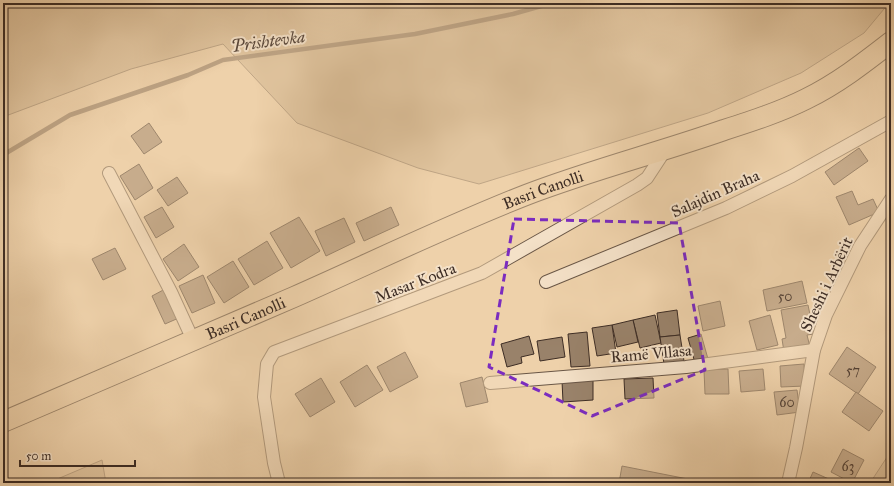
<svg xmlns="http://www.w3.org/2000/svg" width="894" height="486" viewBox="0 0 894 486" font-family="'IM FELL Great Primer',serif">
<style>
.green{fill:#d0b593;stroke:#86715c}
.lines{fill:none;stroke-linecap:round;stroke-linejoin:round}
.stream{stroke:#836e5a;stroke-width:4.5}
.building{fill:#99826a;stroke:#3d2d25}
.street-casing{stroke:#695646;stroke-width:14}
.primary-casing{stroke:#3d2d25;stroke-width:22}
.street{stroke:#f4e1c8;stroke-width:12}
.primary{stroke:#eed1aa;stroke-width:20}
.marked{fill:none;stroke:#7b2cbf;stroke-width:3;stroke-dasharray:8 5;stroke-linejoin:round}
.labels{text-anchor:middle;stroke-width:4;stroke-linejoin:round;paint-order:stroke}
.number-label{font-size:14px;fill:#544236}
.street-label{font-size:16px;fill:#3d2d25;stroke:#f4e1c8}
.water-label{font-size:17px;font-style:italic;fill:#5a483b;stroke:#f4e1c8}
</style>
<rect width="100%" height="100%" fill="#eed1aa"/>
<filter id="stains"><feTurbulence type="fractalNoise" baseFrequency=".005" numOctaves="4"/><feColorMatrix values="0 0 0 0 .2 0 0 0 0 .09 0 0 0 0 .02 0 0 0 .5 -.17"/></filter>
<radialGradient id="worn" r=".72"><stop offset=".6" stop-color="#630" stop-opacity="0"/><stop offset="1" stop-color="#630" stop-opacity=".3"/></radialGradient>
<g class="green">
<polygon points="3,3 889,3 864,33 801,73 708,113 479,184 418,168 297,123 223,44 131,69 3,117"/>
<polygon points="891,451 891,483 870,483"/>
<polygon points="102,460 106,483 48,483"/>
</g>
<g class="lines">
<polyline class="stream" points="3,155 70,115 188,75 223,60 415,34 513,14 552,3"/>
</g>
<g class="building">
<polygon points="149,123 162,142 144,154 131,136"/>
<polygon points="859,148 868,161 834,185 825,172"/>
<polygon points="139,164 153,188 135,200 120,176"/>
<polygon points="177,177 188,193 168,206 157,190"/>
<polygon points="852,191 858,205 873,199 879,212 849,225 836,197"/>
<polygon points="162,207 174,227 156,238 144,217"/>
<polygon points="391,207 399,225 364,241 356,223"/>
<polygon points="299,217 320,251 291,268 270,233"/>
<polygon points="344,218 355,242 326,256 315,231"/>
<polygon points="267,241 283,268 254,285 238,259"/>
<polygon points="184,244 199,267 178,281 163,259"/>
<polygon points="115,248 126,269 103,280 92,259"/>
<polygon points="233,261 249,287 224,303 207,277"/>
<polygon points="203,275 215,303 192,313 179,286"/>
<polygon points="802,281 807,303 767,311 763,290"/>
<polygon points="167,288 181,317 165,324 152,296"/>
<polygon points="720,301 725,326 703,331 698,306"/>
<polygon points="808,305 814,334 807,335 810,347 784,352 782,339 786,338 781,310"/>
<polygon points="677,310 680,335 660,337 657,313"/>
<polygon points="655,315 661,343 640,348 633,320"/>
<polygon points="770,315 778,345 757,350 749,321"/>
<polygon points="633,320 638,342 617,347 612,325"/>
<polygon points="612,325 616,353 597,356 592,328"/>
<polygon points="587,332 590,366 571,367 568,334"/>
<polygon points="701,334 708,359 695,363 688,338"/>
<polygon points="680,335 684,361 664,364 660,337"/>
<polygon points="529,336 534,354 521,357 522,363 507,367 501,344"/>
<polygon points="562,337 565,357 540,361 537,341"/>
<polygon points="847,347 876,367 858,394 829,374"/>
<polygon points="405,352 418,377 390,392 377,367"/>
<polygon points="804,364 805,386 781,387 780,366"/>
<polygon points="367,365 383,390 355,407 340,382"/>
<polygon points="728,369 729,394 705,394 704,370"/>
<polygon points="763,369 765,390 741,392 739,371"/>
<polygon points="482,377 488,402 466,407 460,383"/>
<polygon points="321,378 335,402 310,417 295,394"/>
<polygon points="653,378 654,398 625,399 624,379"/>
<polygon points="593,379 593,400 563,402 562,381"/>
<polygon points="797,390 800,412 777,415 774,392"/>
<polygon points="856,392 883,411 869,431 842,412"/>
<polygon points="843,449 864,460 852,483 831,472"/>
<polygon points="622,466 708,483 619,483"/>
<polygon points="813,472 838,483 808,483"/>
</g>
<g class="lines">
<defs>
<g id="street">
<polyline points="109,173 171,292 193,340"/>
<polyline points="546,282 726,208 792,176 891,121"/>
<polyline points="490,383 686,367 814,350"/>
<polyline points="279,483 274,463 264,397 267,364 274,352 482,273 637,185 647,178 666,149"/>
<polyline points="788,483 796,448 814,350 826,315 860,246 891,199"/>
</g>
<g id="primary">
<path id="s1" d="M 3,422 C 100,380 197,339 294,297 C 371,263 447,226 526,195 C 591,170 658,153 724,130 C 752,121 780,112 806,99 C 837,84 864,63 891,42"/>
</g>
</defs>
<use href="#street" class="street-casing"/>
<use href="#primary" class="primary-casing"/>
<use href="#street" class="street"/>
<use href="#primary" class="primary"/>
</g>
<path d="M0 0H894V486H0ZM 514,219 L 679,223 L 705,370 L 592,416 L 489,367 Z" fill="#eed1aa" fill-opacity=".55" fill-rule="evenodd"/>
<path class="marked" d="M 514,219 L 679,223 L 705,370 L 592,416 L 489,367 Z"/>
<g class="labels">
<g class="number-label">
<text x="785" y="301">50</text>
<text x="853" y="375">57</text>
<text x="787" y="407">60</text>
<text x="848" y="471">63</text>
</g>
<g class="street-label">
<text dy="6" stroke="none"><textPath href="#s1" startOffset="588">Basri Canolli</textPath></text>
<text transform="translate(715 193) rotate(-24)" y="6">Salajdin Braha</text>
<text transform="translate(415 282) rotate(-21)" y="6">Masar Kodra</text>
<text transform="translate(826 284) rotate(-65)" y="6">Sheshi i Arbërit</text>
<text dy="6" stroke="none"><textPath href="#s1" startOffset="264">Basri Canolli</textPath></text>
<text transform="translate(651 353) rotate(-5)" y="6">Ramë Vllasa</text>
</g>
<g class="water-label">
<text transform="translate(268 41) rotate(-8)" y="6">Prishtevka</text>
</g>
</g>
<rect width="894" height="486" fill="none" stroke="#eed1aa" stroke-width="16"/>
<rect x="4" y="4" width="886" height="478" fill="none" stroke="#3d2d25" stroke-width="2"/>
<rect x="8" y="8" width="878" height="470" fill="none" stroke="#3d2d25"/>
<path d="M20 460v6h115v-6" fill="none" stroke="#3d2d25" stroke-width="2"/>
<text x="26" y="460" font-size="12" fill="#3d2d25" stroke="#f4e1c8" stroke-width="3" paint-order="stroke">50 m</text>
<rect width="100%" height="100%" filter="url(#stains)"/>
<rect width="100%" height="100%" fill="url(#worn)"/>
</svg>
